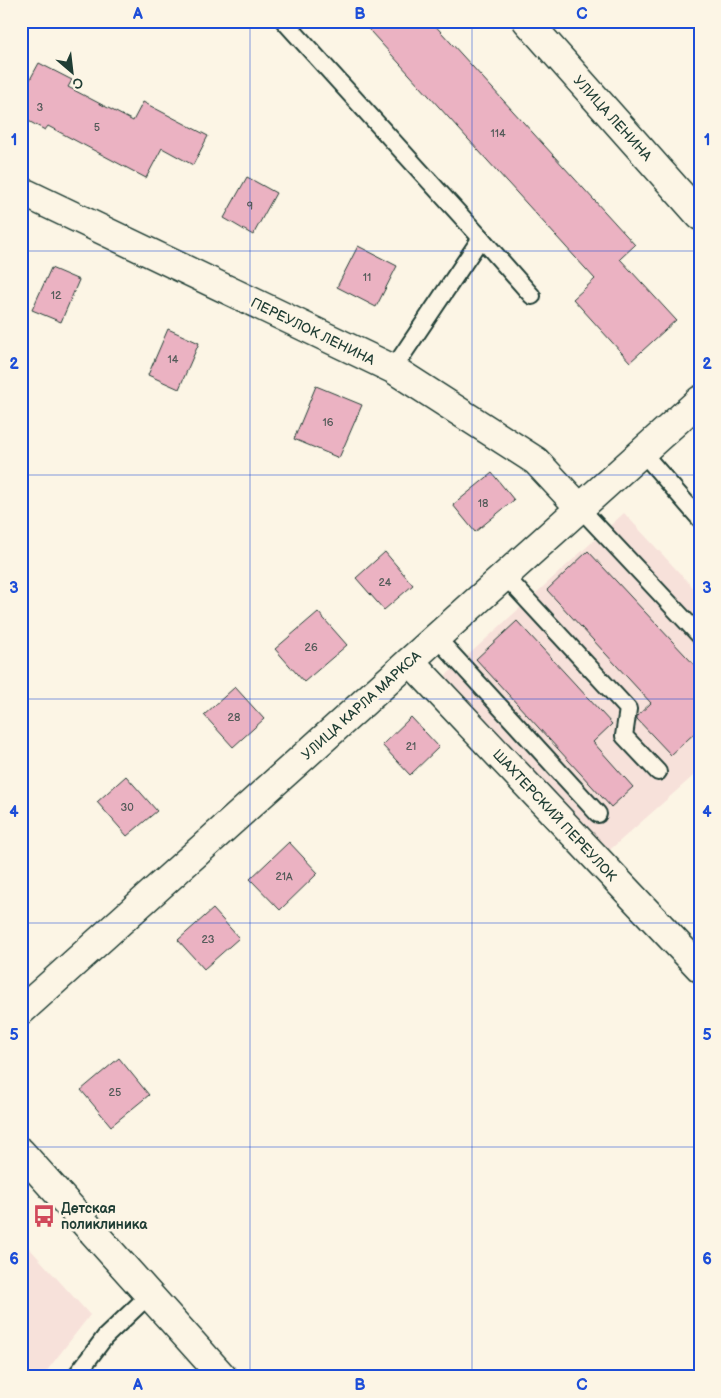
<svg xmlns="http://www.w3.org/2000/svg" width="721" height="1398" viewBox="0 0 721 1398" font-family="'Balsamiq Sans',sans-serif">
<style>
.built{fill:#f7e1da}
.building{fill:#ebb2c2;stroke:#1f3d34}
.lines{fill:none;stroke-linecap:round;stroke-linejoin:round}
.service-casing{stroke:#1f3d34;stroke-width:20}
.minor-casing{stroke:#1f3d34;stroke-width:31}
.tertiary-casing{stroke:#1f3d34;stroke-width:31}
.service{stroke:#fcf5e5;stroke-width:16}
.minor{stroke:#fcf5e5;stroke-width:28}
.tertiary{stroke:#fcf5e5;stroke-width:28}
.grid{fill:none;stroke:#1d4ed8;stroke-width:1;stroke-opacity:0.55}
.labels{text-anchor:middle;stroke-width:5;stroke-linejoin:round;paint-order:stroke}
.number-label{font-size:11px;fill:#525a58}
.street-label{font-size:14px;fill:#1f3d34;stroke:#fcf5e5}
.poi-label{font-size:14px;font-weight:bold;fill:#1f3d34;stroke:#fcf5e5;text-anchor:start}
.neatline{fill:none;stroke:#1d4ed8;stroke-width:2}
.grid-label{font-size:16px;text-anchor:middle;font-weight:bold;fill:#1d4ed8}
</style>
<rect width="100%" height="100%" fill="#fcf5e5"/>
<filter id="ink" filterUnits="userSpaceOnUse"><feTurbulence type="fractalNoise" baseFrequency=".02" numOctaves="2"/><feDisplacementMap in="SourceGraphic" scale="10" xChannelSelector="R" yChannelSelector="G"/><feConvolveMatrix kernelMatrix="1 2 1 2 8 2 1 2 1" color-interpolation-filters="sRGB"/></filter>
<g filter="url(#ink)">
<g class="built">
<polygon points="624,513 700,595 700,770 604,855 442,679"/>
<polygon points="21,1239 90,1315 42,1377 21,1377"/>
</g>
<g class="building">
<polygon points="361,21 431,21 635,245 620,259 676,320 630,362 573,299 595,279"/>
<polygon points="39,63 72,80 68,87 133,121 143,102 208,136 193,165 162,148 146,178 48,126 45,130 21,117 21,96"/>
<polygon points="247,177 276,193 253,235 224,218"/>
<polygon points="358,246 397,266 376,307 337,287"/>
<polygon points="51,268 79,280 61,322 32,310"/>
<polygon points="168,329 199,343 179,389 148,375"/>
<polygon points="316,386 362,405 339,458 294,439"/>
<polygon points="492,473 514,500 475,532 453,505"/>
<polygon points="588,551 700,671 700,728 671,755 637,719 637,716 651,703 547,590"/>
<polygon points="385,552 413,585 384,610 356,578"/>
<polygon points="318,612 347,645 304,682 275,649"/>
<polygon points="517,621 612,724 593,742 633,787 611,807 476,659"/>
<polygon points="235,687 264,719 233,747 204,715"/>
<polygon points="411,717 439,747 410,775 382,745"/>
<polygon points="126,776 157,811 127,836 97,802"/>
<polygon points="289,842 318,873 280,910 250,879"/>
<polygon points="213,909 239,938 204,969 178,940"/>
<polygon points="119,1058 149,1095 111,1126 81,1090"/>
</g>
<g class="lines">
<defs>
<g id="service">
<polyline points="284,21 481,238 532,296"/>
<polyline points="393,369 481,238"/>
<polyline points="642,452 700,519"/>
<polyline points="580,508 700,636"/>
<polyline points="505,576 628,709 624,736 658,772"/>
<polyline points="436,637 598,814"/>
<polyline points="75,1377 105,1337 149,1295"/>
</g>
<g id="minor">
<polyline points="21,191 393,369 536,461 580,508"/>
<polyline points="410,661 700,968"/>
<polyline points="21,1011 700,400"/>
</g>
<g id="tertiary">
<polyline points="527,21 700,216"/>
<polyline points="21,1152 223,1377"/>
</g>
</defs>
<use href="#service" class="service-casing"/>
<use href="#minor" class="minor-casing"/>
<use href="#tertiary" class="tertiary-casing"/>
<use href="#service" class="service"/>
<use href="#minor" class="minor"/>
<use href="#tertiary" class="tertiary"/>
</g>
</g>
<path class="grid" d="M 250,21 L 250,1377M 472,21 L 472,1377M 21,251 L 700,251M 21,475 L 700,475M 21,699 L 700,699M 21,923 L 700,923M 21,1147 L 700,1147"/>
<defs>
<symbol id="bus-bare" viewBox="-9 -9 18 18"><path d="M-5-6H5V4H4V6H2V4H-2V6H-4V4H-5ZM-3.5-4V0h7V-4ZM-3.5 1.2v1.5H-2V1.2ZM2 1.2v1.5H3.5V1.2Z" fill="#d1495b" stroke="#fcf5e5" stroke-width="2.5" paint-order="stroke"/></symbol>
</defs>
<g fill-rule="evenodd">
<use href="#bus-bare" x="28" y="1200" width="32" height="32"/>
</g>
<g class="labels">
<g class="number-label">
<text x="40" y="111">3</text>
<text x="97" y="131">5</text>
<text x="498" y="137">114</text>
<text x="250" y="210">9</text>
<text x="367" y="281">11</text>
<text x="56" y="299">12</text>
<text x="173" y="363">14</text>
<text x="328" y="426">16</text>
<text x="483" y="507">18</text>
<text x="385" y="586">24</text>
<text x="311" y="651">26</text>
<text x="234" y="721">28</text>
<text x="411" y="750">21</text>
<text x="127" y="811">30</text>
<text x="284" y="880">21А</text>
<text x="208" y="943">23</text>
<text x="115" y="1096">25</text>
</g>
<g class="street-label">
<text transform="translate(613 118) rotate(48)" y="5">УЛИЦА ЛЕНИНА</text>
<text transform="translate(313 331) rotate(26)" y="5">ПЕРЕУЛОК ЛЕНИНА</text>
<text transform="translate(361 705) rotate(-42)" y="5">УЛИЦА КАРЛА МАРКСА</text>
<text transform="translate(555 815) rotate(47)" y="5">ШАХТЕРСКИЙ ПЕРЕУЛОК</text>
</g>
<g class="poi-label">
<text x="61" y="1213">Детская<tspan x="61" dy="16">поликлиника</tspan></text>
</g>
</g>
<rect width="721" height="1398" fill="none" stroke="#fcf5e5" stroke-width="55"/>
<g transform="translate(72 72) rotate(152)" stroke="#fcf5e5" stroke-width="4" paint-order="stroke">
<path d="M0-4L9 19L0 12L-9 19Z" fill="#1f3d34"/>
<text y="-8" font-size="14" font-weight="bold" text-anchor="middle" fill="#1f3d34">С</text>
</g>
<rect x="28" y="28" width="666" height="1342" class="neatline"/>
<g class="grid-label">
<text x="138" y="19">A</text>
<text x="360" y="19">B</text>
<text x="582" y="19">C</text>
<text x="14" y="145">1</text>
<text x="707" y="145">1</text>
<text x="14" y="369">2</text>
<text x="707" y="369">2</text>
<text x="14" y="593">3</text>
<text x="707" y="593">3</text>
<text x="14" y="817">4</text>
<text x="707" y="817">4</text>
<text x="14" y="1040">5</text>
<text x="707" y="1040">5</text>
<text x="14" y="1264">6</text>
<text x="707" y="1264">6</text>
<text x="138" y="1390">A</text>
<text x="360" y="1390">B</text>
<text x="582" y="1390">C</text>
</g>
</svg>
